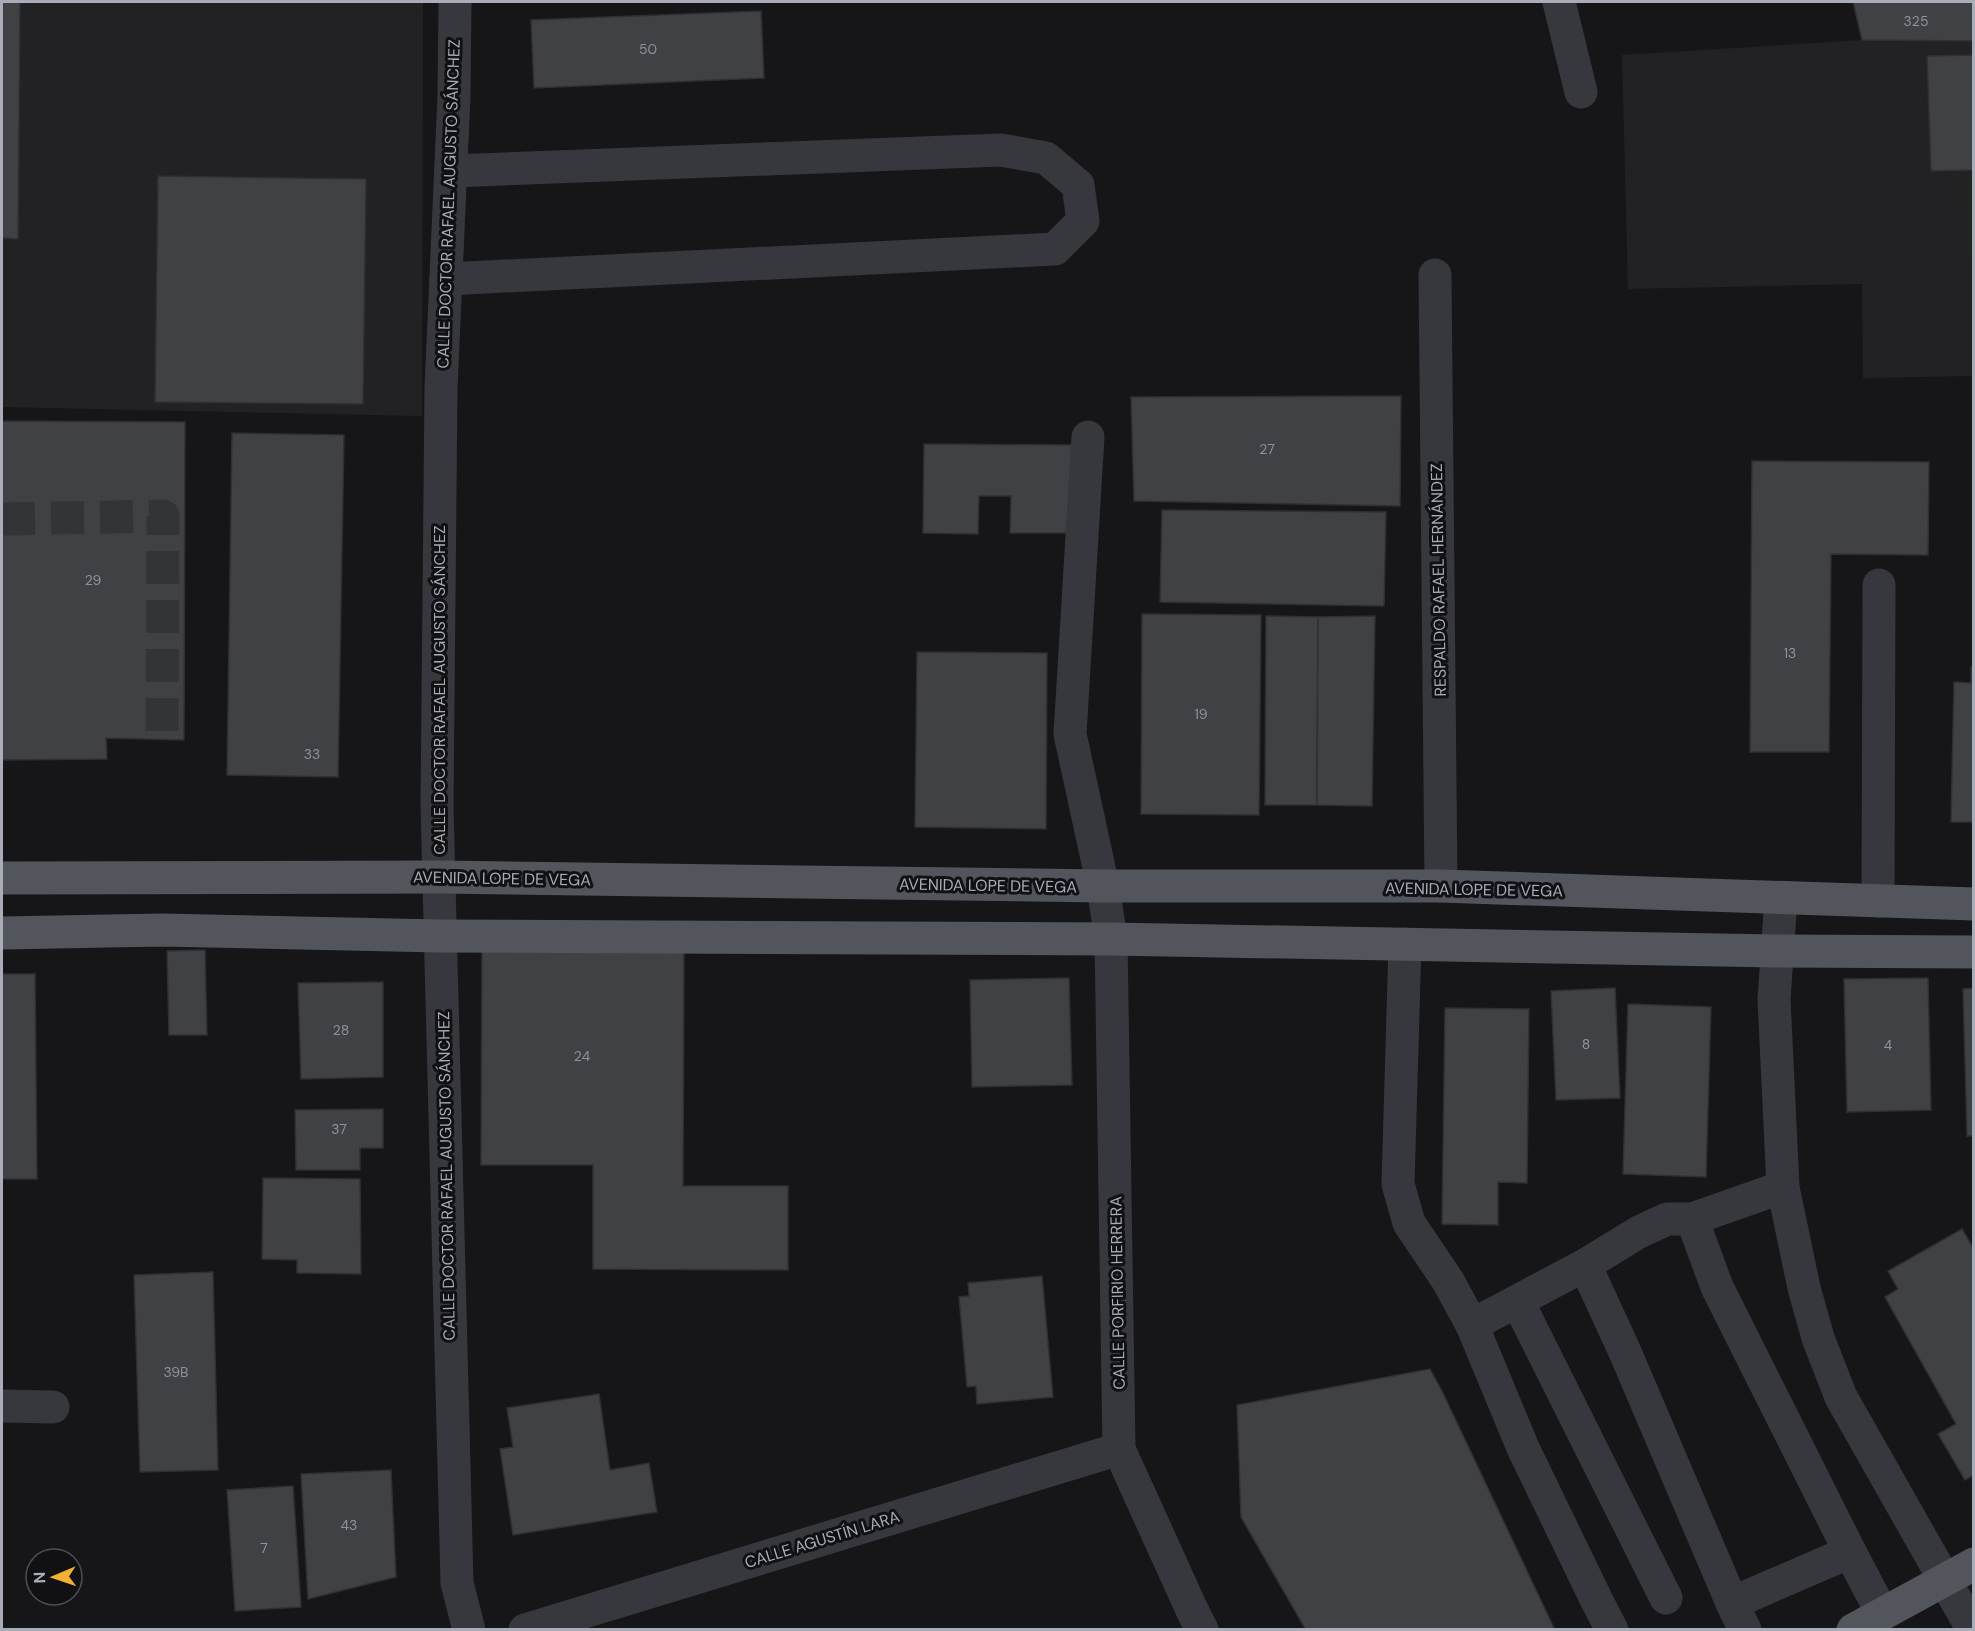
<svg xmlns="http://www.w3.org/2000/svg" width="1975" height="1631" viewBox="0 0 1975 1631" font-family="'DM Sans',sans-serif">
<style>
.built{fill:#222225}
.green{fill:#1e261f}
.building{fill:#404145;stroke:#303034;stroke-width:1.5}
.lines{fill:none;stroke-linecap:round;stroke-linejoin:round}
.minor-tunnel{stroke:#333438;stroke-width:33;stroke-dasharray:33 16;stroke-linecap:butt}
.minor{stroke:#37383d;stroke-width:33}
.major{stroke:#53555c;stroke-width:33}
.labels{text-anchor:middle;stroke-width:6;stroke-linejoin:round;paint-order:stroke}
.number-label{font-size:14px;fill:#8e929b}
.street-label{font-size:16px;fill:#a8adb8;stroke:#111113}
</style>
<rect width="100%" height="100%" fill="#161618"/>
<g class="built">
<polygon points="2,2 423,2 422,416 2,407"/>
<polygon points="1862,40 1973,41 1973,376 1863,378 1862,284 1628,289 1622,55"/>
</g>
<polygon class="green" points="1965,180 1973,180 1973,256 1968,256"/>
<g class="building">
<polygon points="2,2 20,2 18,239 2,238"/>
<polygon points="1853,2 1974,2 1974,41 1862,40"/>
<polygon points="761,11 764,78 534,88 531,20"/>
<polygon points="1974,55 1974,170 1931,171 1927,56"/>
<polygon points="158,176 366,179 363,404 155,402"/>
<polygon points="1401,396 1400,506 1134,501 1131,397"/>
<polygon points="2,421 185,422 184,740 106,738 107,759 2,760"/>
<polygon points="232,433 344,435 338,777 227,775"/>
<polygon points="924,444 1072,445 1072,533 1010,533 1011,496 979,496 978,534 923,533"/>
<polygon points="1752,461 1929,462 1928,555 1831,554 1829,752 1750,752"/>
<polygon points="1162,510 1386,512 1384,606 1160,602"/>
<polygon points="1142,614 1261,615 1259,815 1141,814"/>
<polygon points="1266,616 1318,617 1317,805 1265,805"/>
<polygon points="1375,616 1372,806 1317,805 1318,617"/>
<polygon points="917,652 1047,653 1046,829 915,827"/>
<polygon points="1971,667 1974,667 1974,822 1951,822 1954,682 1971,683"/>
<polygon points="482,946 684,947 683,1186 788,1186 788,1270 593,1269 593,1165 481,1165"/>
<polygon points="205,950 207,1035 169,1035 167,951"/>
<polygon points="2,974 35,974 37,1179 2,1179"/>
<polygon points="1069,978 1072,1085 972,1087 970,980"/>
<polygon points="1928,978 1931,1110 1847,1112 1844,979"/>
<polygon points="383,982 383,1077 301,1079 298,983"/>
<polygon points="1615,988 1620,1098 1556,1100 1551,991"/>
<polygon points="1974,988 1974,1136 1967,1136 1963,989"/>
<polygon points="1628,1004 1711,1007 1706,1177 1623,1174"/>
<polygon points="1445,1008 1529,1009 1527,1183 1498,1182 1498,1225 1442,1224"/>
<polygon points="383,1109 383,1148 360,1148 360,1170 296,1170 295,1110"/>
<polygon points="263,1178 360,1179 361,1274 297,1273 297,1260 262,1259"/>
<polygon points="1962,1229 1972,1246 1974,1245 1974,1475 1965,1480 1938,1434 1956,1424 1885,1297 1898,1289 1888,1271"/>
<polygon points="213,1272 218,1470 140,1472 134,1275"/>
<polygon points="1042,1276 1053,1397 977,1404 976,1386 967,1387 959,1297 969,1296 968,1283"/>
<polygon points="1430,1369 1442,1391 1555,1630 1306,1630 1241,1517 1237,1405"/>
<polygon points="599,1394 610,1470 649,1463 657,1512 513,1535 500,1449 513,1447 507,1408"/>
<polygon points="391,1470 396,1577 308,1599 301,1474"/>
<polygon points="293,1486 301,1607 235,1611 227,1490"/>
</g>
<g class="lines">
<polyline class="minor-tunnel" points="2,519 163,516 162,739"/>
<g class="minor">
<polyline points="455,2 454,96 441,388 437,805 457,1583 469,1630"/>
<polyline points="1559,2 1581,92"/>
<polyline points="1435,275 1441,886"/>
<polyline points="446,279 1055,249 1083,221 1078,185 1046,158 1001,150 451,171"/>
<polyline points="1088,437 1070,734 1103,886 1111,939 1119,1449 1192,1610 1202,1630"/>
<polyline points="1781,898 1774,999 1783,1187 1804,1288 1818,1338 1841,1397 1973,1630"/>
<polyline points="1878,901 1879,585"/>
<polyline points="1405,944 1398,1184 1409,1223 1448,1281 1472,1325 1523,1448 1596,1599 1612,1630"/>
<polyline points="1585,1265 1625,1352 1732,1603 1850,1552 1717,1287 1692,1219"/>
<polyline points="1518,1302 1666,1598"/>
<polyline points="1472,1325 1585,1265 1639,1232 1667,1219 1692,1219 1783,1187"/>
<polyline points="2,1406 53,1407"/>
<polyline points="1850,1552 1882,1613"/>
<polyline points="1732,1603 1745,1630"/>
<polyline points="525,1630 1119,1449"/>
</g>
<g class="major">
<polyline points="2,878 439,877 1103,886 1441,886 1974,904"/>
<polyline points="2,933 162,930 440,936 1111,939 1776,951 1974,952"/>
<polyline points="1853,1630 1974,1564"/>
</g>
</g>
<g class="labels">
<g class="number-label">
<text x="1916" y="26">325</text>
<text x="648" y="54">50</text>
<text x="1267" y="454">27</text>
<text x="93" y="585">29</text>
<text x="1790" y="658">13</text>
<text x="1201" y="719">19</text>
<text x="312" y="759">33</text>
<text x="341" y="1035">28</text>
<text x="1586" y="1049">8</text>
<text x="1888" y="1050">4</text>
<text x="582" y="1061">24</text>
<text x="339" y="1134">37</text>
<text x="176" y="1377">39B</text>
<text x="349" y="1530">43</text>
<text x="264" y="1553">7</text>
</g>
<g class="street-label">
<text transform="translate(448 204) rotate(-88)" y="6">CALLE DOCTOR RAFAEL AUGUSTO SÁNCHEZ</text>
<text transform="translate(1438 580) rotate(-91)" y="6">RESPALDO RAFAEL HERNÁNDEZ</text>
<text transform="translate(439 690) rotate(-90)" y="6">CALLE DOCTOR RAFAEL AUGUSTO SÁNCHEZ</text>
<text transform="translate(502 878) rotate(1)" y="6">AVENIDA LOPE DE VEGA</text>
<text transform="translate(988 885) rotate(1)" y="6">AVENIDA LOPE DE VEGA</text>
<text transform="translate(1474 889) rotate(1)" y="6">AVENIDA LOPE DE VEGA</text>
<text transform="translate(446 1176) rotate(-91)" y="6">CALLE DOCTOR RAFAEL AUGUSTO SÁNCHEZ</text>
<text transform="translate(1117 1293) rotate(-91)" y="6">CALLE PORFIRIO HERRERA</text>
<text transform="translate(822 1539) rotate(-17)" y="6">CALLE AGUSTÍN LARA</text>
</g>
</g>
<rect width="1975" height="1631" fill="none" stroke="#a8adb8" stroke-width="6"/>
<g transform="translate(54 1577) rotate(268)"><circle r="28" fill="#111113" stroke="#4d4f55" stroke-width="1.5"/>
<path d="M0-4.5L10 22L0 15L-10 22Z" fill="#f2b134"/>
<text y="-9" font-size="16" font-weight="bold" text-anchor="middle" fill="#a8adb8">N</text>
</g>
</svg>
